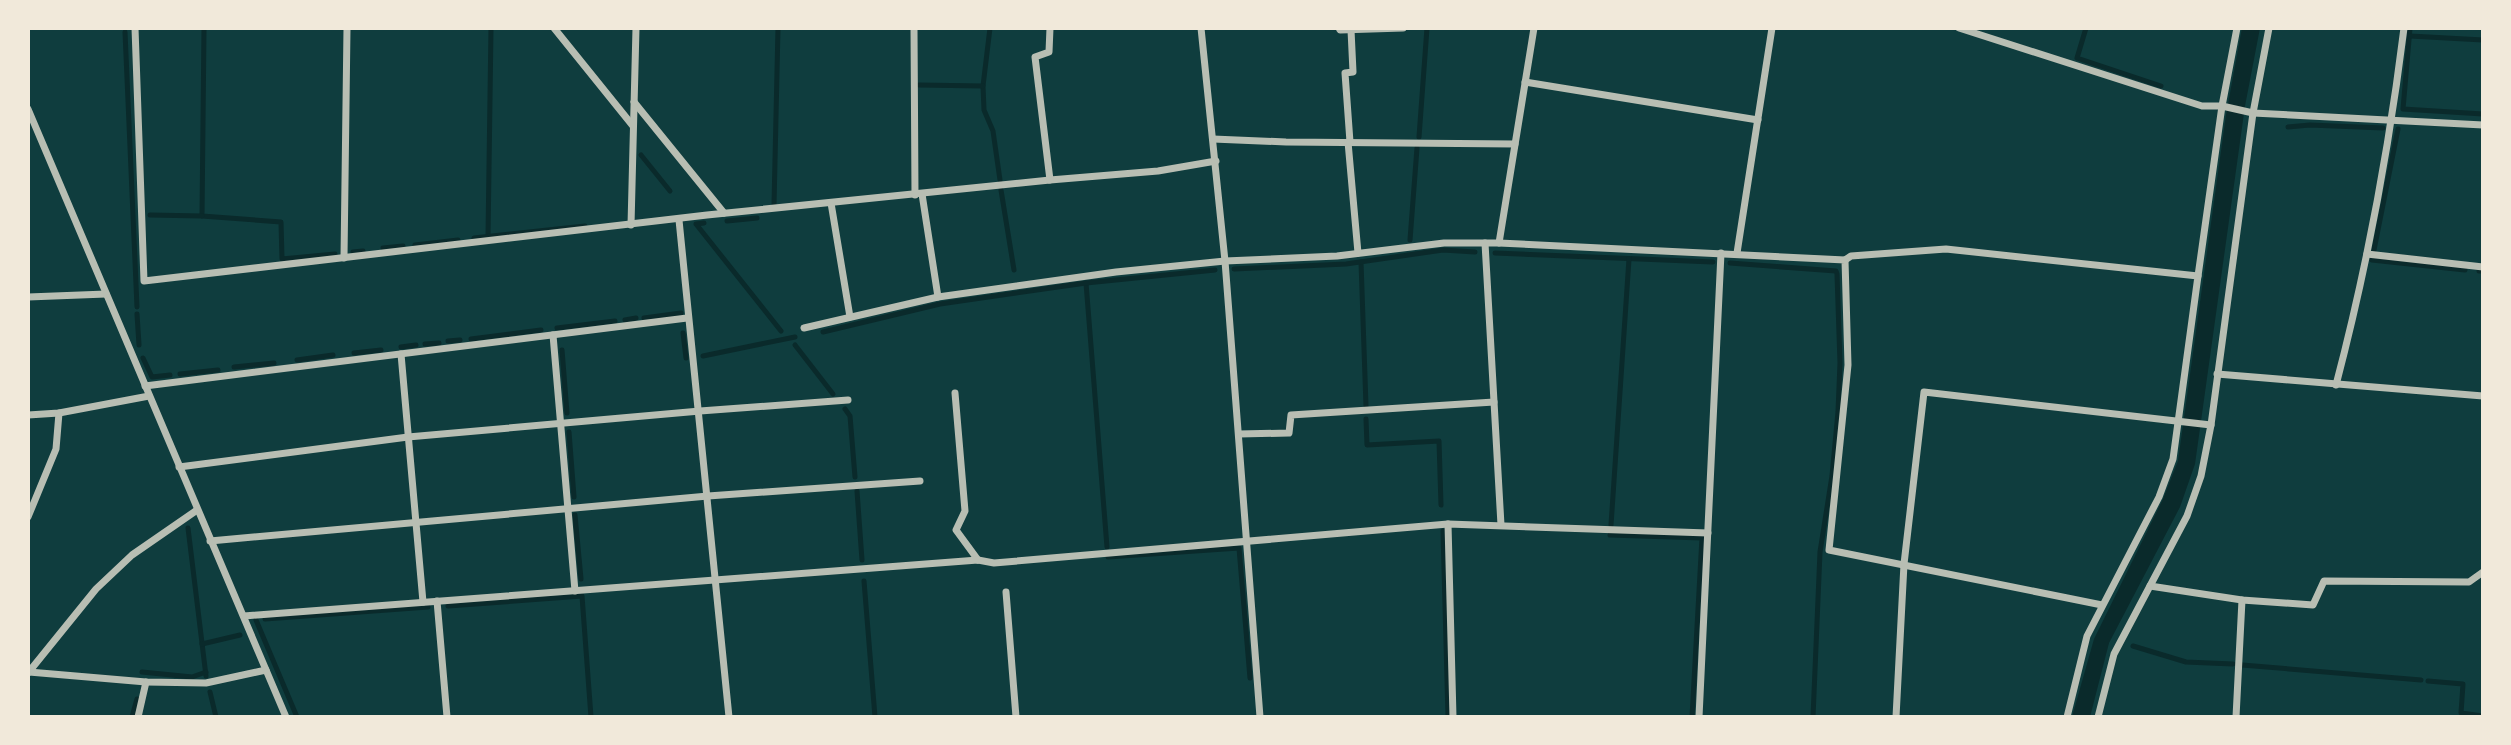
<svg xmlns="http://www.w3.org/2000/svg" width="2511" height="745" viewBox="0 0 2511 745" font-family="Quicksand,sans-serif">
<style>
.water{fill:#0a2a2b}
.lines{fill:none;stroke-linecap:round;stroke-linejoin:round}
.stream{stroke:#0a2a2b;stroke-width:5}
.minor{stroke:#b8beb3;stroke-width:7}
</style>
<rect width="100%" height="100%" fill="#0f3d3e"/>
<polygon class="water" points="2242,28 2260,28 2245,106 2195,464 2180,507 2109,643 2090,717 2072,717 2094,639 2163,499 2178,461 2226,115"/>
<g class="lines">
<g class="stream">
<polyline points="204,28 202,216 281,222 282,259 335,254"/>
<polyline points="990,28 983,86 984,110 993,131 1000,180"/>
<polyline points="2086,28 2077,58 2161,86"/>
<polyline points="2410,28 2403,109 2483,114"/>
<polyline points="125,32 137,307"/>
<polyline points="2410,36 2483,40"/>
<polyline points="919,85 983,86"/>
<polyline points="2288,127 2310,125 2383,128"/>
<polyline points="1419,137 1427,28"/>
<polyline points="641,155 670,191"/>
<polyline points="1001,190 1014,270"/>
<polyline points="774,205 778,28"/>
<polyline points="150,215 202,216"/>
<polyline points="727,221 757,218"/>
<polyline points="704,223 696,224 781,331"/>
<polyline points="488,237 491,28"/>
<polyline points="474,238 585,226"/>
<polyline points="1410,240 1417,148"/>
<polyline points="415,245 458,240"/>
<polyline points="383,248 403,246"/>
<polyline points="2374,250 2398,129"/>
<polyline points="353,252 363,251"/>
<polyline points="1495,253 1713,262"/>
<polyline points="2372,260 2465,270"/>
<polyline points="1361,262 1366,406"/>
<polyline points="1730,263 1836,271 1837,274 1840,363 1838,412 1832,476 1820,552 1813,717"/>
<polyline points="1234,269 1346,264 1443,250 1475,252"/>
<polyline points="2479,271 2483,271"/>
<polyline points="1086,283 1107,547"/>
<polyline points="137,314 139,345"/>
<polyline points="644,318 681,313"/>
<polyline points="625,320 636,318"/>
<polyline points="557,328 615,321"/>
<polyline points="823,332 940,304 1086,283 1215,270"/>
<polyline points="683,333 686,358"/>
<polyline points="471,339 541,330"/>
<polyline points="448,341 460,340"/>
<polyline points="425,344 439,343"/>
<polyline points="795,345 833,394"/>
<polyline points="401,347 416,345"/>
<polyline points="562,350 567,413"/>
<polyline points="354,353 381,350"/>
<polyline points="703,356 795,337"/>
<polyline points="143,358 152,377 170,375"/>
<polyline points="297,360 333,355"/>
<polyline points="234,367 274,363"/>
<polyline points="180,374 218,370"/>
<polyline points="845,409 850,416 855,477"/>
<polyline points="1366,419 1367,445 1439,441 1441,505"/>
<polyline points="569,432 574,497"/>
<polyline points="857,491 862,560"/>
<polyline points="575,515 581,579"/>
<polyline points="1611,525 1629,259"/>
<polyline points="188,528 206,676"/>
<polyline points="1443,531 1448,717"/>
<polyline points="1610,535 1702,538 1692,717"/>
<polyline points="1108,557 1239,548 1250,678"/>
<polyline points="864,581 875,717"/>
<polyline points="448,606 582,596 591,717"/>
<polyline points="265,619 428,607"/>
<polyline points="256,620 297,717"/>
<polyline points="202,644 240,635"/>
<polyline points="2133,646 2186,662 2233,664"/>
<polyline points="2242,665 2421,680"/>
<polyline points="142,672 192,677 206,672"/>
<polyline points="2428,681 2463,684 2461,713 2483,716"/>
<polyline points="210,692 216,717"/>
<polyline points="132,717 137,699"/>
</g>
<g class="minor">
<polyline points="135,28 144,281 707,215 1050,180 1158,171 1216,161"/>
<polyline points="554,28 633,126"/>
<polyline points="914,28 915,195"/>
<polyline points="1201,28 1225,261 1260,717"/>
<polyline points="1339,28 1340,30 1403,28"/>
<polyline points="1959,28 2202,106 2222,106 2253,113 2483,125"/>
<polyline points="1525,82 1758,120"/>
<polyline points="634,102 724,213"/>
<polyline points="28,109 286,717"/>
<polyline points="1213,139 1286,142 1515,144"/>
<polyline points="1348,142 1358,253"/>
<polyline points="1350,142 1345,73 1353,72 1351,30"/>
<polyline points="1050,180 1035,57 1049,52 1050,28"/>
<polyline points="922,194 938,297"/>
<polyline points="831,203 850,317"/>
<polyline points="679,220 729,717"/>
<polyline points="631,225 636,28"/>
<polyline points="1485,243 1501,525"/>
<polyline points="1499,243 1534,28"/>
<polyline points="1737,253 1772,28"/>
<polyline points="2367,254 2483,267"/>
<polyline points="344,258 347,28"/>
<polyline points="1845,260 1851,256 1946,249 2198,276 2173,459 2159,497 2087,636 2067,717"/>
<polyline points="2198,276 2222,106 2237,28"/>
<polyline points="28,297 106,294"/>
<polyline points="804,328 938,297 1116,272 1225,261 1337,256 1444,243 1499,243 1845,260 1848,365 1829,550 2102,605"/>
<polyline points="553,335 575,591"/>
<polyline points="401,354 423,602"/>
<polyline points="2217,374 2483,396"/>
<path d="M 2336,385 C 2367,267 2389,149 2404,28"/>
<polyline points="145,386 687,318"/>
<polyline points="955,393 965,511 956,530 978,560"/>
<polyline points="28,415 59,413 149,396"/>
<polyline points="1239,434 1289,433 1291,415 1494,402"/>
<polyline points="179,467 408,437 700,411 848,400"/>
<polyline points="28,517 56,449 59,413"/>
<polyline points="1448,524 1453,717"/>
<polyline points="210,541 708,496 920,481"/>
<polyline points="2150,586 2242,600 2313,605 2324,581 2469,582 2483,572"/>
<polyline points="1006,592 1016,717"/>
<polyline points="437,601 447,717"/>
<polyline points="244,616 978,560 994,563 1448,524 1708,533"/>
<polyline points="29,672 146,682 206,683 266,670"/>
<polyline points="28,673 96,589 132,555 197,510"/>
<polyline points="138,717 146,682"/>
<polyline points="1699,717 1721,253"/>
<polyline points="1896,717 1904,564 1924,392 2211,425"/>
<polyline points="2098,717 2114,654 2187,516 2201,476 2211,425 2253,113 2269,28"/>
<polyline points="2236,717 2242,600"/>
</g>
</g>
<rect width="2511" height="745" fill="none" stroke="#f1e9da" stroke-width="60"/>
</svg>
